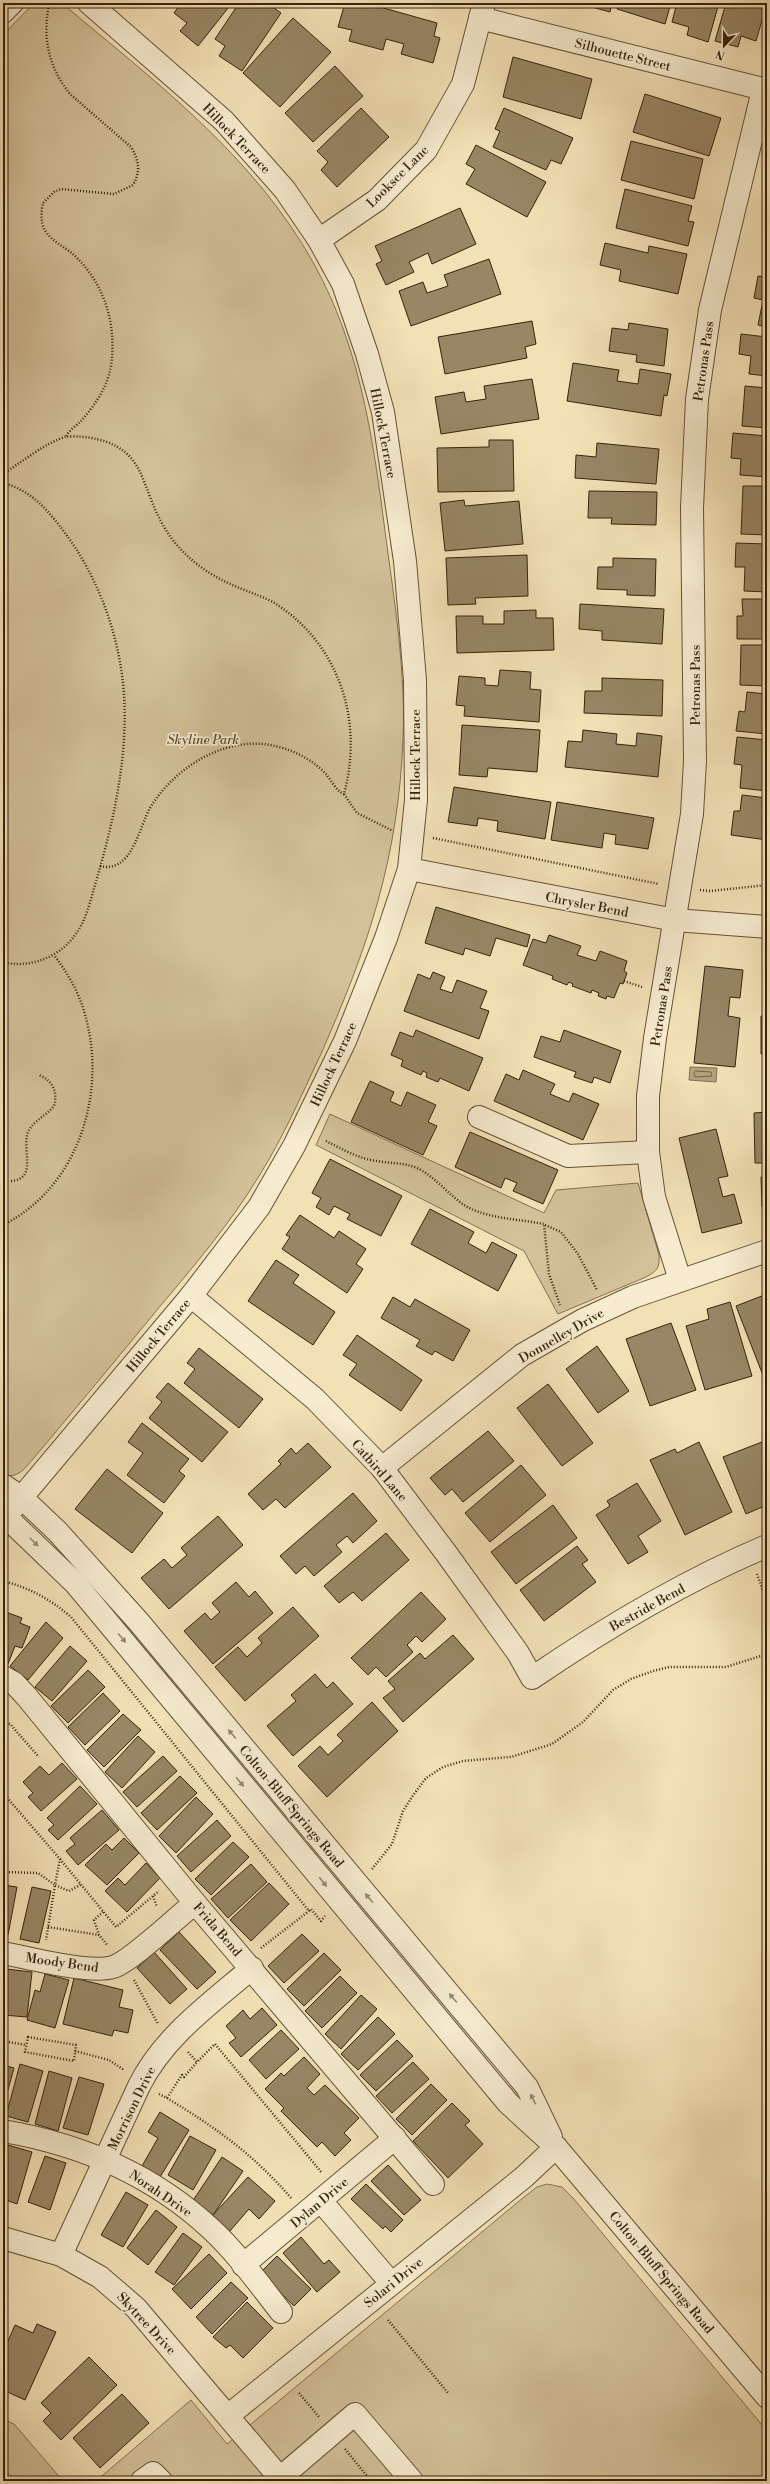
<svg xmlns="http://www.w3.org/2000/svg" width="770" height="2484" viewBox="0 0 770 2484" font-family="'Libre Bodoni',serif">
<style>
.green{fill:#d3c199;stroke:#847253}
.water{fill:#b3a07d;stroke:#816e50}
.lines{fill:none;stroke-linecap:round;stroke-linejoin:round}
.shore{stroke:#746245;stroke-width:1}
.building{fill:#988665;stroke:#36230d}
.minor-casing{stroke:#655237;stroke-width:24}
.path{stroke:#36230d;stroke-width:2.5;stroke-dasharray:1 2;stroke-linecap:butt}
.minor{stroke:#f7ecd0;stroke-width:22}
.oneway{fill:#96886e}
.labels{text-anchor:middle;stroke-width:3.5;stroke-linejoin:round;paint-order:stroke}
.street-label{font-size:13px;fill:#36230d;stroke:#f7ecd0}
.park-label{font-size:13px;font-style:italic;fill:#5d4a30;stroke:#f7ecd0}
</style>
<rect width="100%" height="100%" fill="#f3e1b6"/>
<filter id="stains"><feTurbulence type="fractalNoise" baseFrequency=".005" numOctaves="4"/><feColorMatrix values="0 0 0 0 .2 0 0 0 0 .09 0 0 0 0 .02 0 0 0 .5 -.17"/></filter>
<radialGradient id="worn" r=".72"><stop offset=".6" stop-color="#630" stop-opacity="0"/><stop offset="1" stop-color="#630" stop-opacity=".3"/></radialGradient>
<g class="green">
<path d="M 34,3 L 61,3 L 64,5 C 156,82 255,157 314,264 C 360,347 373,438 385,531 C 394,599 406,671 403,740 C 398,859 368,948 320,1056 C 301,1096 283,1138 259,1176 C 230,1224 193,1267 157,1310 C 116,1360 75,1409 33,1459 C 25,1468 17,1480 3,1474 L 3,35 Z"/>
<path d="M 330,1114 L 544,1213 L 556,1190 L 638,1183 L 659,1255 C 660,1268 657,1271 646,1277 L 558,1314 L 524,1251 L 316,1145 Z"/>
<polygon points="547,2184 562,2187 573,2198 767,2431 767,2481 96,2481 191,2400 227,2444 524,2197 537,2187"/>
<polygon points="3,2419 14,2424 63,2481 3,2481"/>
</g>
<polygon class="water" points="690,1067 717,1068 716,1082 689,1080"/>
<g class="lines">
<polygon class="shore" points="696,1071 711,1072 712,1076 695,1077 694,1073"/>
</g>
<g class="building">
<polygon points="181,3 232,3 198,46 180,31 187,23 174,13"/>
<polygon points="239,3 254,3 258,6 260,3 267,3 281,13 242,71 219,56 225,46 215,39"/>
<polygon points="345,3 366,3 437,23 434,36 440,38 433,63 401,54 404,44 386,39 383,50 349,41 352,30 338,27"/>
<polygon points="577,3 612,3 610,12"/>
<polygon points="618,3 671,3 665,24 617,9"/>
<polygon points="677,3 719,3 708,42 687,35 689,27 672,22"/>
<polygon points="726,3 767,3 756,41 741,36 738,47 715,41"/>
<polygon points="293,18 331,52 280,107 243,73"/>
<polygon points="767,28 767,46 762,45"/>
<polygon points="513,57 592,79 581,119 503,97"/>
<polygon points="335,66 363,96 313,142 285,113"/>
<polygon points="645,94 721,118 709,156 633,132"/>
<polygon points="361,108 389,137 337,187 321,170 328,162 317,151"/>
<polygon points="504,108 573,138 561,164 551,160 546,170 493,147 500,131 495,129"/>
<polygon points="631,141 703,159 694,199 621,180"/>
<polygon points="476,145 546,182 527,217 466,184 475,169 466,164"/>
<polygon points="625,189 692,206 688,221 694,222 688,246 616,228"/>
<polygon points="460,208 476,244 432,264 428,253 409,262 414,272 386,285 376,264 382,261 375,246"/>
<polygon points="605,243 648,253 649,246 687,254 678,294 619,281 621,270 600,265"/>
<polygon points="489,259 501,294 411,326 399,291 423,282 427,293 448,286 444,275"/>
<polygon points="758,276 767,277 767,327 758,325 763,300 754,298"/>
<polygon points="532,321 536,344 525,347 527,358 445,374 438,337"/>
<polygon points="629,323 668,329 664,366 636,362 637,355 609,351 612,328 628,330"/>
<polygon points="741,334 767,337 767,376 749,374 751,356 739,354"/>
<polygon points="573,363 619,370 617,381 638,384 640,369 671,374 667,396 664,395 661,416 567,401"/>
<polygon points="532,379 539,419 441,434 435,397 464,392 466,402 486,399 484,386"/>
<polygon points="745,386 767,388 767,428 742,426"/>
<polygon points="733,433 767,436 767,477 740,475 741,459 731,458"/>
<polygon points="489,440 513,440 514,491 438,492 437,448 489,447"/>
<polygon points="597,443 659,449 656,484 575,478 576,455 596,457"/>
<polygon points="743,486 767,486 767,535 741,534"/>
<polygon points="589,491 657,492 656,525 611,524 612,518 588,518"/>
<polygon points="464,500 465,506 519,501 523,544 445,551 440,503"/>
<polygon points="736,543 767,544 767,592 744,591 745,567 735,567"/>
<polygon points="527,555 528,596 475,598 476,604 448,605 446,558"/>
<polygon points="613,558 656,559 655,596 627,595 627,590 597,589 598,567 613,567"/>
<polygon points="742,599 767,599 767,639 737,639 737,616 743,616"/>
<polygon points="580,604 664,609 662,644 602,640 602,631 579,629"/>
<polygon points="536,610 536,618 553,618 554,650 457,653 456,616 483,616 483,624 504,624 504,611"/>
<polygon points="741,645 767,645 767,686 740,685"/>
<polygon points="500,670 531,672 530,689 541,690 539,722 464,716 465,706 456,705 459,676 485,678 485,685 498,686"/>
<polygon points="602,678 663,680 662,716 584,713 585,691 602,691"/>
<polygon points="747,692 767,694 767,734 736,731 739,711 745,712"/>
<polygon points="462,725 540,730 537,772 488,768 487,777 459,775"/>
<polygon points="583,730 617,734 616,744 636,746 637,733 662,736 658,777 565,767 568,741 582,742"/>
<polygon points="737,737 767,740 767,791 740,788 742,765 734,764"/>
<polygon points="454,787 551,802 545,839 497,831 498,821 478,818 477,826 448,822"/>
<polygon points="742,795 767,798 767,840 731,835 734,811 740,811"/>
<polygon points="557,802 654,818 648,849 615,844 616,835 604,833 602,848 551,840"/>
<polygon points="436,907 530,935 527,947 496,938 490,956 465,948 463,955 425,943"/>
<polygon points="549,935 581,946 577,955 596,961 600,951 627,961 624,971 627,973 623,984 620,983 614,998 607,996 606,999 598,996 599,993 592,990 591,993 572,986 573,984 569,982 567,985 552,979 553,976 523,965 533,939 546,943"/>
<polygon points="705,966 743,970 740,998 730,997 728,1016 740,1018 735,1067 694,1063"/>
<polygon points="766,970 767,1053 761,1054 761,1016 766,1016"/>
<polygon points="433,972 445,977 440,989 452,993 457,980 487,991 480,1008 489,1011 479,1039 404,1011 418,974 430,979"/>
<polygon points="416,1030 483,1058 469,1091 440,1078 438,1082 426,1077 427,1073 423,1071 421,1075 401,1066 403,1060 391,1055 400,1032 413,1037"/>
<polygon points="564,1030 621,1051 610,1083 594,1077 592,1083 574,1077 576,1072 534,1057 541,1036 560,1042"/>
<polygon points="523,1070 555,1084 550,1094 569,1102 573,1093 599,1104 583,1140 494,1101 506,1074 519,1080"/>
<polygon points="370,1081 394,1092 390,1101 401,1106 407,1092 436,1105 428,1122 437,1126 423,1155 351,1122"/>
<polygon points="767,1112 767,1163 755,1163 754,1113"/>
<polygon points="716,1129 728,1176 718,1178 723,1197 734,1194 742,1223 702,1233 679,1138"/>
<polygon points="470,1132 558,1170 543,1204 513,1191 517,1183 505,1178 501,1188 455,1167"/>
<polygon points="330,1159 402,1196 381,1236 347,1219 350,1214 334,1206 329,1215 316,1207 321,1198 312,1193"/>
<polygon points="761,1177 767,1177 767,1207 762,1207"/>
<polygon points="430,1209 474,1232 468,1243 486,1253 492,1242 517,1255 498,1291 411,1244"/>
<polygon points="300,1215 334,1238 339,1231 366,1249 356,1264 363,1269 347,1293 282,1249 290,1237 286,1235"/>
<polygon points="276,1260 299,1275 293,1283 335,1312 313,1345 248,1301"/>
<polygon points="767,1294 767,1377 764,1378 736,1306"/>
<polygon points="393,1297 410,1307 415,1299 470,1330 453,1361 435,1351 432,1355 416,1346 420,1340 381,1318"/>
<polygon points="730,1302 752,1376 705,1390 686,1326 709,1319 707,1309"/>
<polygon points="671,1323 696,1390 650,1406 626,1339"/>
<polygon points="357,1335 422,1380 401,1411 349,1375 357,1364 343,1355"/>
<polygon points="597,1346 629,1391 598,1413 566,1369"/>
<polygon points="199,1348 263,1399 239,1428 184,1383 195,1369 187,1363"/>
<polygon points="168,1383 228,1432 202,1462 149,1418 162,1402 156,1397"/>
<polygon points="548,1384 593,1443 562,1466 517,1408"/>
<polygon points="142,1423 189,1459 179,1471 185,1476 164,1503 127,1475 143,1453 128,1442"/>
<polygon points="488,1431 514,1461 463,1502 452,1489 445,1495 430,1478"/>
<polygon points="699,1442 732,1512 685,1535 650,1460 675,1449 677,1453"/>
<polygon points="762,1442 767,1455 767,1505 746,1514 723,1457"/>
<polygon points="308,1443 331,1467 285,1508 276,1499 263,1510 248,1494 281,1464 278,1461 291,1448 296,1454"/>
<polygon points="521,1465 546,1495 490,1542 465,1513"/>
<polygon points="107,1469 163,1513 132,1553 75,1509"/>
<polygon points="637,1483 661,1521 638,1536 648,1552 628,1564 596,1515 610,1506 607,1501"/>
<polygon points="353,1493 377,1521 353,1543 347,1536 336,1545 342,1552 314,1576 305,1566 296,1574 280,1556"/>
<polygon points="553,1505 577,1538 516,1584 491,1552"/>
<polygon points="218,1516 243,1545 169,1609 141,1578 164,1559 172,1568 187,1555 181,1548"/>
<polygon points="386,1533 409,1560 362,1601 353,1592 339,1603 324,1586"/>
<polygon points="577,1546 588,1560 582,1564 596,1582 544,1621 520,1590"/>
<polygon points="236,1582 249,1597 255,1591 273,1613 213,1664 184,1631 205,1613 211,1620 220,1612 212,1603"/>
<polygon points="421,1592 446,1619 422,1642 416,1636 407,1645 413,1652 386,1677 376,1667 368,1675 351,1658"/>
<polygon points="293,1607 319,1636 245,1701 215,1667 238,1647 247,1657 262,1643 258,1638"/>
<polygon points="3,1611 22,1618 20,1623 30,1627 22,1648 15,1646 8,1664 3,1662"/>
<polygon points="46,1622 63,1638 28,1680 10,1666"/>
<polygon points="453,1635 474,1659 403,1722 383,1698 395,1689 388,1681 420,1653 425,1659"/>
<polygon points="70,1646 87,1661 52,1701 35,1687"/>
<polygon points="88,1670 105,1687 68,1723 51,1706"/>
<polygon points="315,1674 327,1688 333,1682 353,1704 293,1756 267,1726 296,1701 291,1695"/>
<polygon points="103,1693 120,1711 85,1745 68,1727"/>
<polygon points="372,1702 398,1731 327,1797 298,1766 320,1746 328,1755 343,1741 337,1735"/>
<polygon points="123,1714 141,1730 104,1767 87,1750"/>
<polygon points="138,1736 155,1752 122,1788 105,1772"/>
<polygon points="163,1756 177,1771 137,1807 123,1792"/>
<polygon points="62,1763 77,1779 41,1811 28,1797 33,1793 23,1782 40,1766 49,1775"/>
<polygon points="180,1776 197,1793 157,1830 141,1813"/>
<polygon points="80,1786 97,1804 58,1840 48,1830 54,1825 47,1818"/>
<polygon points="196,1797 213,1814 176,1853 159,1836"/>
<polygon points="102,1810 119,1830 78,1865 66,1851 75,1844 70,1838"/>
<polygon points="217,1820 231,1836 191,1872 177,1856"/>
<polygon points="124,1838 139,1853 107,1885 85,1865 106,1844 112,1850"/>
<polygon points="233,1842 249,1857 211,1895 195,1879"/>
<polygon points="146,1863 160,1878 127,1912 105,1891 118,1878 125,1885"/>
<polygon points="251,1864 267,1882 228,1918 211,1899"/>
<polygon points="269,1883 289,1904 251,1941 230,1920"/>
<polygon points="3,1885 17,1887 8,1935 3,1934"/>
<polygon points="32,1887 51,1891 39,1943 20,1939"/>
<polygon points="179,1932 216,1972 197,1989 160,1950"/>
<polygon points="302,1934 319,1951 284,1983 268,1966"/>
<polygon points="154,1952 187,1989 170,2004 137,1968"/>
<polygon points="324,1953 341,1970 304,2006 287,1989"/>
<polygon points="6,1969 32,1972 27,2017 3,2015"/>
<polygon points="45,1974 69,1980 55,2028 27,2020 35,1990 40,1992"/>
<polygon points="340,1976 357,1993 322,2028 305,2011"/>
<polygon points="74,1978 123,1990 119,2007 133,2010 128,2033 114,2030 112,2036 63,2024"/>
<polygon points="361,1995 377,2009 341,2049 325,2034"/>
<polygon points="262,2008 277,2025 241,2057 229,2043 236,2038 226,2026 243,2010 250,2019"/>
<polygon points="378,2017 395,2034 358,2070 341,2054"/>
<polygon points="281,2030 299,2049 266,2079 249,2060"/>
<polygon points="397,2040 413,2056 376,2091 360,2075"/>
<polygon points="304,2057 320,2074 307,2088 314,2095 325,2085 359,2118 344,2133 351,2140 335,2156 322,2142 317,2147 281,2111 284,2108 265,2089 281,2073 284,2076"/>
<polygon points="413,2062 429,2079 392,2113 376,2096"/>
<polygon points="20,2064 43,2071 28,2122 6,2116"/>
<polygon points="3,2065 14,2068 3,2108"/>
<polygon points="49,2071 72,2078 58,2131 35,2124"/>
<polygon points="79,2077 104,2084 88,2135 63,2128"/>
<polygon points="431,2084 447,2100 412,2135 396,2119"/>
<polygon points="452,2103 470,2121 465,2125 483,2144 448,2178 413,2141"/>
<polygon points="160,2112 189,2130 160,2177 142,2166 158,2138 148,2132"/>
<polygon points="190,2136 216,2150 193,2190 168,2175"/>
<polygon points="8,2145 32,2152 17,2204 3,2199 3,2161"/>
<polygon points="45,2156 66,2163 50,2210 28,2202"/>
<polygon points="222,2157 243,2171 213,2215 192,2202"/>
<polygon points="388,2165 421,2200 404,2215 371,2181"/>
<polygon points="248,2177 275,2201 259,2219 249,2209 229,2232 211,2217"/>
<polygon points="366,2184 403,2220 391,2232 385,2226 383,2229 351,2199"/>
<polygon points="126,2192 148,2205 123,2247 101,2235"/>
<polygon points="156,2210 177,2227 148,2265 127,2248"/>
<polygon points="183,2233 202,2247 174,2285 155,2272"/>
<polygon points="301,2237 324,2264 329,2260 340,2272 317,2292 283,2253"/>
<polygon points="209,2254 227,2273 191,2309 172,2289"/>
<polygon points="277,2256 311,2289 294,2306 260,2273"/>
<polygon points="231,2282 248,2298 212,2334 196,2317"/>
<polygon points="247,2302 273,2328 243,2358 230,2345 226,2348 213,2337"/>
<polygon points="37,2324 56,2332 25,2400 3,2390 3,2353 15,2325 33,2333"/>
<polygon points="89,2357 117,2385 61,2440 43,2421 51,2413 41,2403"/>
<polygon points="122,2394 149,2423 100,2468 73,2438"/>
</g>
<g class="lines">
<defs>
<g id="minor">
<polyline points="3,12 12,3"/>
<polyline points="480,18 767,90"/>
<polyline points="319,240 377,200 426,150 463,84 484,3"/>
<polyline points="409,869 675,920 767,927"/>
<polyline points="479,1117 568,1156 648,1152"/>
<polyline points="680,1280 654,1197 648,1152 648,1096 655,1038 692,814 695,761 692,508 697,399 710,310 763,90"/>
<path d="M 191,1296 L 315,1399 L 382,1468 L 446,1553 L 518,1653 L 532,1678 C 607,1627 684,1581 767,1546"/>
<polyline points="382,1468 522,1355 583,1320 633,1297 767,1251"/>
<polyline points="3,1485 22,1498 57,1531 138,1621 527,2087 551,2137"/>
<polyline points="3,1514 75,1583 508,2103 556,2147 767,2397"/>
<polyline points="6,1516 191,1296 259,1207 294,1146 345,1041 386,938 409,869 416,800 415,680 405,561 383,412 367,354 343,284 319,240 285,190 224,121 89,3"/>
<polyline points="3,1677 14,1683 27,1697 195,1903 433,2184"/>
<path d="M 3,1953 C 29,1958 89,1974 113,1967 C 130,1962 177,1917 195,1903"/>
<path d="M 3,2131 C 80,2144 153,2175 211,2229 C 237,2253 259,2284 281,2312"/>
<polyline points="321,2201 391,2283"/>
<polyline points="3,2238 61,2255 100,2277 136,2308 280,2478 355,2414 412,2481"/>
<path d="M 61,2255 L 139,2086 C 164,2036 211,2003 252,1968"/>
<polyline points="243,2265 395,2138"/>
<polyline points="229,2415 524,2177 556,2147"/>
<polyline points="142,2481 153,2473 161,2481"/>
</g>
</defs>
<use href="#minor" class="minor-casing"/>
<g class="path">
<path d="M 49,5 C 42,38 49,68 70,94 L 131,147 C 139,161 141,171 133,185 L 114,194 L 61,189 L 54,192 L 43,203 C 41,211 40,224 46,232 C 53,242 65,247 74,255 C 105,284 117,325 111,366 C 108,386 94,407 80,422 C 76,426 68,431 66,437"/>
<path d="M 3,474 C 20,463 47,442 65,437 C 77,435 96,438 107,442 C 138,454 141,475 152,502 C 158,517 166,532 176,544 C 192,563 213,577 237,587 C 249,592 261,596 273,602 C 339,643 364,720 344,794 L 357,813 L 393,831"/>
<path d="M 3,483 C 31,490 48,510 65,533 C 97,576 117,629 123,683 C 130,750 114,821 95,885 C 90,902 86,921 75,935 C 60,957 29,969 3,962"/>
<polyline points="433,838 659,884"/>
<path d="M 100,866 C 132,874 139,827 150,808 C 173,770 218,740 264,744 C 287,747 310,757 326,774 C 331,780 337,792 344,794"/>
<polyline points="700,890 710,891 767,885"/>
<polyline points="624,981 642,987"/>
<path d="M 326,1141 C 342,1149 359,1159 377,1161 C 392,1164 405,1162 419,1169 C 436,1178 448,1194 464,1205 C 487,1219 519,1219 544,1224 L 549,1274 L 560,1305"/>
<path d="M 11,1181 C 39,1179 20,1147 29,1130 C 35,1120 47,1115 54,1106 C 58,1092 53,1081 39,1075"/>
<path d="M 3,1225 C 81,1186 109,1087 83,1008 C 77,989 66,971 54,955"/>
<polyline points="545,1225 561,1232 578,1254 597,1290"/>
<polyline points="757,1574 764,1594 767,1612"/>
<path d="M 3,1581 C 30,1588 50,1599 71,1617 L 309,1911 L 311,1909 L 321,1921 L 325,1916"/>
<polyline points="3,1710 4,1703"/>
<polyline points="3,1722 10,1724 39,1757"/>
<polyline points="3,1793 60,1859 55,1885 69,1891 82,1884"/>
<polyline points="60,1859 116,1927 159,1891"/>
<polyline points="372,1869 392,1844 403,1811 414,1794 426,1778 443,1767 463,1761 511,1757 552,1744 583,1722 613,1690 631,1679 653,1671 669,1667 726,1667 767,1654"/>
<polyline points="3,1872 38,1873 55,1885 46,1940"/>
<polyline points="153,1896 157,1907"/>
<polyline points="103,1912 94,1920 99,1935 108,1946"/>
<polyline points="48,1927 99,1935"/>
<polyline points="261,1948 309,1911"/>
<polyline points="134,1980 158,2024"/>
<polygon points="28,2037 76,2045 74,2061 25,2052"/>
<polyline points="3,2041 26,2045"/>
<polyline points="75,2051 109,2060 124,2070"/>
<polyline points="188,2052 197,2062 215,2044 322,2173"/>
<polyline points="159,2094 167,2098 182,2075 184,2077 197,2062"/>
<path d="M 167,2098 C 216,2128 252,2153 291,2198"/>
<polyline points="388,2320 448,2393"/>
<polyline points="299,2393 319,2417"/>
<polyline points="345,2449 371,2481"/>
<polyline points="3,2470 16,2481"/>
</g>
<use href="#minor" class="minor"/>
</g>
<defs><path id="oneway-solid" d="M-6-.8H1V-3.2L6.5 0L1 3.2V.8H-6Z"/></defs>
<g class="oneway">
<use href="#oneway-solid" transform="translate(34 1542) rotate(45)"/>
<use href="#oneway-solid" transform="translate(122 1638) rotate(50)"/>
<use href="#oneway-solid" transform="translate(232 1734) rotate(-130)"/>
<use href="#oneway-solid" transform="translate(240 1782) rotate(51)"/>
<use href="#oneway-solid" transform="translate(323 1882) rotate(51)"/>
<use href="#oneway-solid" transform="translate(369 1898) rotate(-130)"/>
<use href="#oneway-solid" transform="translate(453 1998) rotate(-130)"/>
<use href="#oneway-solid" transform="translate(533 2099) rotate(-116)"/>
</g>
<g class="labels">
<g class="street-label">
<text transform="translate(623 54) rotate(14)" y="5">Silhouette Street</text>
<text transform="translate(237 138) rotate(46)" y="5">Hillock Terrace</text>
<text transform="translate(397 176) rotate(-45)" y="5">Looksee Lane</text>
<text transform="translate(703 361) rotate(-82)" y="5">Petronas Pass</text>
<text transform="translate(384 433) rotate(79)" y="5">Hillock Terrace</text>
<text transform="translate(695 685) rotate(-90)" y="5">Petronas Pass</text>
<text transform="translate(415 755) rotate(-90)" y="5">Hillock Terrace</text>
<text transform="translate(587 904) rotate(11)" y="5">Chrysler Bend</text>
<text transform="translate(661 1006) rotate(-81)" y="5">Petronas Pass</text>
<text transform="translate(333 1064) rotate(-65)" y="5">Hillock Terrace</text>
<text transform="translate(158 1335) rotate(-50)" y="5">Hillock Terrace</text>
<text transform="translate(561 1335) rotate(-30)" y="5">Donnelley Drive</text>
<text transform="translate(380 1470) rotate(49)" y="5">Catbird Lane</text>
<text transform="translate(647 1607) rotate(-29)" y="5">Bestride Bend</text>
<text transform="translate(292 1806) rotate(50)" y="5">Colton-Bluff Springs Road</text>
<text transform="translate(218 1929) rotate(49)" y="5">Frida Bend</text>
<text transform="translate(62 1962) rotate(8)" y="5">Moody Bend</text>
<text transform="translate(131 2108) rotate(-64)" y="5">Morrison Drive</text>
<text transform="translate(161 2193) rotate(34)" y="5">Norah Drive</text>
<text transform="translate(319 2202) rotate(-40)" y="5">Dylan Drive</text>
<text transform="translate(662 2272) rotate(50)" y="5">Colton-Bluff Springs Road</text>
<text transform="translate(393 2282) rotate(-39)" y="5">Solari Drive</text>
<text transform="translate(147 2323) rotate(47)" y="5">Skytree Drive</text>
</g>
<g class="park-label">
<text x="203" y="744">Skyline Park</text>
</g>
</g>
<rect width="770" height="2484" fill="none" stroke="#f3e1b6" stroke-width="16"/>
<rect x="4" y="4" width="762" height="2476" fill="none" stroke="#36230d" stroke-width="2"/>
<rect x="8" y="8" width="754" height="2468" fill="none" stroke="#36230d"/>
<g transform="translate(724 46) rotate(202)" stroke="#f7ecd0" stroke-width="3" paint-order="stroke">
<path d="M0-3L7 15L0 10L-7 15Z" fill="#36230d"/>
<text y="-6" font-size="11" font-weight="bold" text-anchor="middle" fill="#36230d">N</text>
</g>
<rect width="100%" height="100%" filter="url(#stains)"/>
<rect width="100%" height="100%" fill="url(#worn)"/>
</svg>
